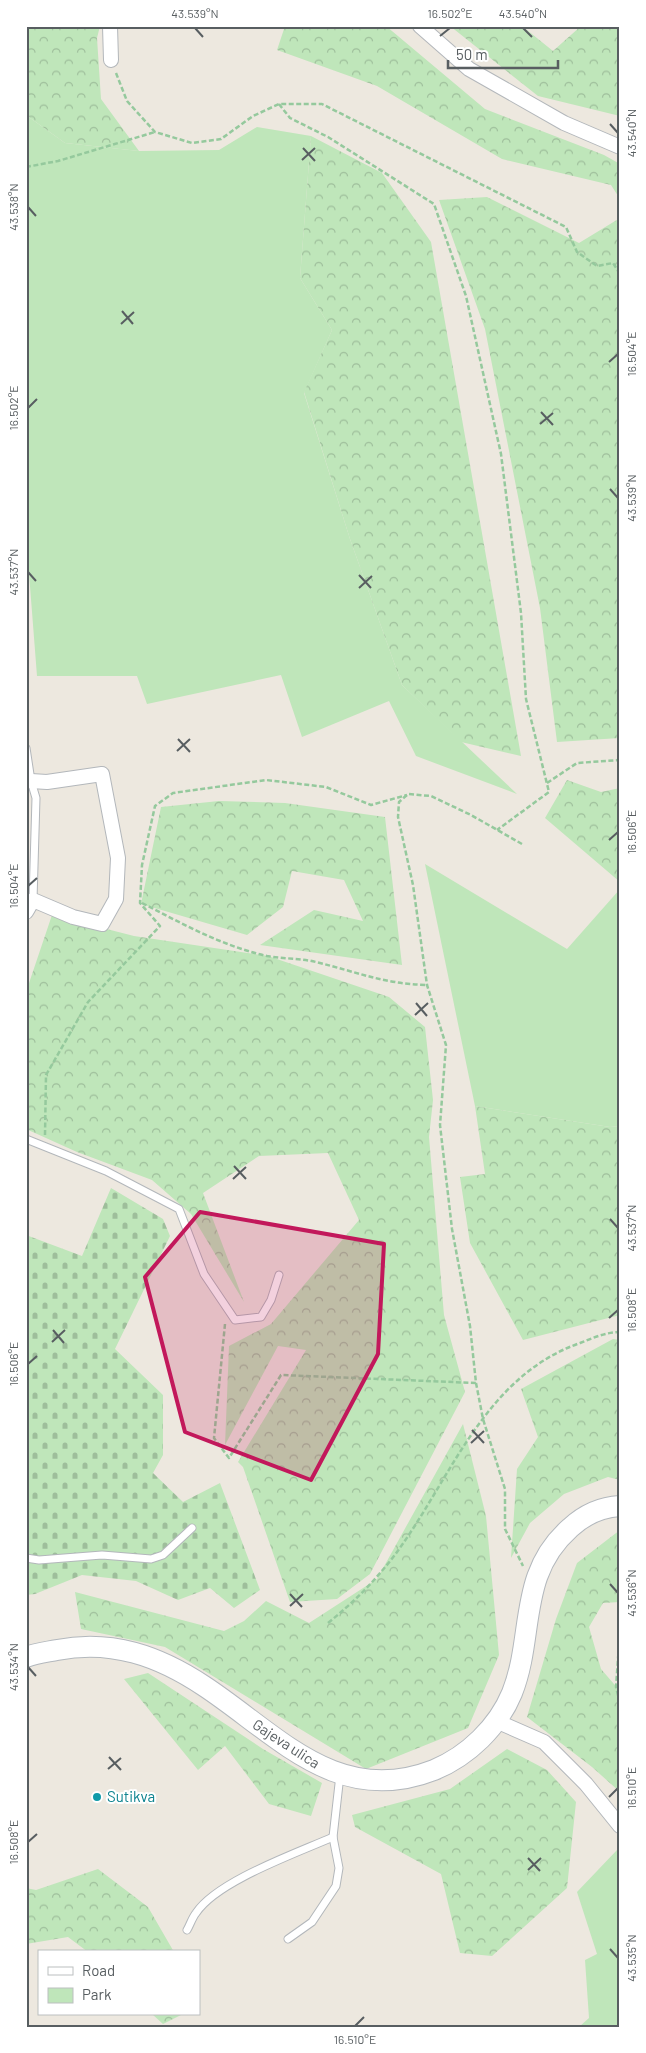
<svg xmlns="http://www.w3.org/2000/svg" width="646" height="2053" viewBox="0 0 646 2053" font-family="Barlow,sans-serif">
<style>
.green{fill:#bfe6ba}
.forest{fill:url(#forest-crowns)}
.cemetery{fill:url(#cemetery-stones)}
.lines{fill:none;stroke-linecap:round;stroke-linejoin:round}
.service-casing{stroke:#b3b7bb;stroke-width:9}
.minor-casing{stroke:#b3b7bb;stroke-width:16}
.secondary-casing{stroke:#b3b8bd;stroke-width:22}
.path{stroke:#95c99d;stroke-width:2.5;stroke-dasharray:5 2.5;stroke-linecap:butt}
.service{stroke:#fff;stroke-width:7}
.minor{stroke:#fff;stroke-width:14}
.secondary{stroke:#fff;stroke-width:20}
.marked{fill:#c2185b;fill-opacity:0.2;stroke:#c2185b;stroke-width:4;stroke-linejoin:round}
.ticks{fill:none;stroke:#585e61;stroke-width:2}
.culture-dot{fill:#0f9aa8;stroke:#fff;stroke-width:2}
.labels{text-anchor:middle;stroke-width:4;stroke-linejoin:round;paint-order:stroke}
.street-label{font-size:15px;fill:#585e61;stroke:#fff}
.culture-label{font-size:15px;fill:#0d838f;stroke:#fff;text-anchor:start}
.neatline{fill:none;stroke:#585e61;stroke-width:2}
.ticks-label{font-size:12px;text-anchor:middle;fill:#585e61}
</style>
<defs>
<pattern id="forest-crowns" width="20" height="18" patternUnits="userSpaceOnUse" patternTransform="scale(1.25)"><rect width="20" height="18" fill="#bfe6ba"/><path d="M2 6a3 3 0 1 1 6 0M12 15a3 3 0 1 1 6 0" fill="none" stroke="#9ebe9b"/></pattern>
<pattern id="cemetery-stones" width="16" height="16" patternUnits="userSpaceOnUse" patternTransform="scale(1.25)"><rect width="16" height="16" fill="#bfe6ba"/><path d="M2 7V4a2 2 0 0 1 4 0v3zM10 15v-3a2 2 0 0 1 4 0v3z" fill="#9ebe9b"/></pattern>
</defs>
<rect width="100%" height="100%" fill="#ede8df"/>
<g class="green">
<polygon points="26,115 65,143 139,151 219,150 257,127 311,136 300,278 332,330 304,393 350,539 402,685 517,794 416,756 389,701 302,737 281,675 147,704 137,676 37,676 26,535"/>
<polygon points="425,864 567,949 620,889 620,1126 610,1127 475,1106"/>
<polygon points="617,1850 620,1858 620,2027 579,2027 589,2018 585,1960 597,1954 577,1892"/>
</g>
<g class="forest">
<polygon points="26,26 100,26 97,38 101,99 139,151 65,143 26,115"/>
<polygon points="285,26 386,26 485,109 604,155 620,164 620,199 611,185 502,159 377,86 277,50"/>
<polygon points="450,26 522,26 553,51 581,26 620,26 620,116 538,96"/>
<polygon points="311,136 382,173 431,242 521,756 461,742 402,685 350,539 304,392 332,330 300,278"/>
<polygon points="487,197 579,243 620,218 620,738 557,742 540,608 485,329 439,200"/>
<polygon points="567,780 601,792 620,788 620,882 545,818"/>
<polygon points="219,801 285,803 385,817 402,965 260,945 314,910 363,921 344,880 292,871 283,907 247,935 141,904 161,807"/>
<polygon points="52,915 134,936 268,956 389,997 425,1027 433,1100 429,1137 444,1315 465,1392 370,1574 337,1599 290,1602 243,1467 238,1462 306,1350 278,1346 225,1445 229,1346 271,1324 359,1220 328,1153 259,1156 203,1193 244,1302 191,1214 152,1180 77,1152 26,1129 26,992"/>
<polygon points="475,1106 610,1127 620,1126 620,1315 523,1340 470,1243 460,1177 485,1174"/>
<polygon points="613,1339 620,1340 620,1480 608,1477 564,1494 530,1523 511,1558 517,1469 538,1437 521,1389"/>
<polygon points="463,1424 486,1516 499,1655 468,1728 366,1769 165,1647 81,1629 75,1592 224,1631 244,1621 266,1601 309,1623 377,1579"/>
<polygon points="620,1530 620,1602 603,1603 589,1627 601,1669 620,1691 620,1792 592,1767 527,1717 556,1619 577,1563"/>
<polygon points="148,1673 263,1749 322,1783 311,1816 269,1804 225,1746 198,1770 124,1679"/>
<polygon points="507,1749 547,1770 576,1802 567,1888 492,1956 460,1953 441,1874 355,1827 352,1815 450,1789"/>
<polygon points="98,1869 148,1907 174,1952 88,1952 68,1937 26,1944 26,1888 36,1890"/>
<polygon points="152,2014 183,2014 163,2024"/>
</g>
<polygon class="cemetery" points="111,1188 163,1219 170,1236 115,1349 163,1395 163,1455 153,1473 183,1502 220,1483 260,1590 234,1608 210,1588 178,1600 136,1581 82,1575 35,1594 26,1595 26,1235 82,1256"/>
<g class="lines">
<defs>
<g id="service">
<polyline points="26,748 31,781 36,798 33,900"/>
<polyline points="26,1139 106,1171 179,1209 204,1274 235,1320 261,1317 271,1300 279,1275"/>
<polyline points="26,1558 39,1560 102,1555 151,1559 163,1555 192,1528"/>
<path d="M 187,1930 C 190,1925 192,1918 196,1913 C 217,1881 297,1853 333,1837"/>
<polyline points="288,1939 312,1922 336,1886 339,1868 333,1837 340,1775"/>
</g>
<g id="minor">
<polyline points="110,26 111,60"/>
<polyline points="420,26 469,69 564,123 620,147"/>
<polyline points="26,912 33,900 73,917 102,924 116,899 118,858 102,774 47,782 31,781"/>
<polyline points="496,1721 544,1742 586,1784 620,1826"/>
</g>
<path id="secondary" d="M 26,1657 C 36,1653 47,1652 57,1650 C 111,1639 159,1656 204,1686 C 277,1734 337,1808 434,1770 C 468,1756 498,1727 512,1693 C 535,1635 517,1575 570,1528 C 584,1515 601,1507 620,1506"/>
</defs>
<use href="#service" class="service-casing"/>
<use href="#minor" class="minor-casing"/>
<use href="#secondary" class="secondary-casing"/>
<g class="path">
<polyline points="116,73 127,101 155,132 192,143 221,139 253,116 279,104 322,104 566,227 577,252 597,266 613,263 620,274"/>
<polyline points="279,104 290,118 328,137 434,204 466,296 501,454 521,613 526,699 549,792 497,830"/>
<polyline points="26,167 58,161 155,132"/>
<polyline points="547,783 577,763 620,760"/>
<polyline points="522,844 471,815 431,796 408,794 399,802 398,817 413,885 427,985 446,1045 440,1125 452,1229 470,1326 476,1383 483,1419 505,1489 505,1529 523,1566"/>
<path d="M 142,903 C 183,924 222,946 267,956 C 283,959 300,958 316,962 C 357,972 384,984 427,985"/>
<polyline points="45,1135 46,1075 88,1002 160,926 140,903 142,865 155,806 173,793 266,780 326,787 371,805 407,795"/>
<polyline points="225,1324 214,1438 229,1458 281,1375 476,1383"/>
<path d="M 328,1623 C 354,1602 374,1582 394,1556 C 451,1480 483,1377 580,1343 C 593,1338 606,1332 620,1332"/>
<polyline points="620,1631 616,1687 620,1703"/>
</g>
<use href="#service" class="service"/>
<use href="#minor" class="minor"/>
<use href="#secondary" class="secondary"/>
</g>
<path class="marked" d="M 200,1212 L 384,1244 L 378,1354 L 311,1480 L 185,1432 L 145,1277 Z"/>
<path class="ticks" d="M 195,28 L 203,37M 523,28 L 532,37M 440,36 L 450,28M 610,124 L 618,133M 303,148 L 315,161M 302,160 L 315,148M 28,207 L 36,216M 122,311 L 133,324M 121,324 L 134,312M 609,362 L 618,354M 28,408 L 37,399M 541,412 L 553,425M 540,424 L 553,413M 610,489 L 618,498M 28,572 L 36,581M 359,575 L 371,588M 359,588 L 372,576M 178,739 L 190,752M 177,751 L 190,739M 609,840 L 618,832M 28,886 L 37,878M 416,1003 L 427,1016M 415,1015 L 428,1003M 234,1166 L 246,1179M 233,1179 L 246,1167M 610,1219 L 618,1228M 609,1318 L 618,1310M 53,1330 L 64,1343M 52,1342 L 65,1330M 28,1364 L 37,1356M 472,1430 L 484,1443M 471,1443 L 484,1431M 610,1584 L 618,1593M 290,1594 L 302,1607M 290,1606 L 303,1594M 28,1667 L 36,1676M 109,1757 L 121,1770M 108,1769 L 121,1758M 609,1797 L 618,1788M 28,1842 L 37,1834M 528,1858 L 540,1871M 528,1870 L 541,1858M 610,1949 L 618,1958M 355,2026 L 364,2017"/>
<circle class="culture-dot" cx="97" cy="1797" r="5"/>
<g class="labels">
<g class="street-label">
<text transform="translate(286 1744) rotate(33)" y="5">Gajeva ulica</text>
</g>
<g class="culture-label">
<text x="107" y="1802">Sutikva</text>
</g>
</g>
<rect width="646" height="2053" fill="none" stroke="#ffffff" stroke-width="55"/>
<rect x="38" y="1950" width="162" height="65" fill="#ffffff" stroke="#bcbfc0"/>
<rect x="48" y="1967" width="25" height="8" fill="#ffffff" stroke="#bcbfc0"/>
<text x="82" y="1976" font-size="15" fill="#585e61">Road</text>
<rect x="48" y="1988" width="25" height="15" fill="#bfe6ba" stroke="#bcbfc0"/>
<text x="82" y="2000" font-size="15" fill="#585e61">Park</text>
<path d="M448 60v8h110v-8" fill="none" stroke="#585e61" stroke-width="2.5"/>
<text x="456" y="60" font-size="15" fill="#585e61" stroke="#ffffff" stroke-width="4" paint-order="stroke">50 m</text>
<rect x="28" y="28" width="590" height="1998" class="neatline"/>
<g class="ticks-label">
<text x="195" y="18">43.539°N</text>
<text x="450" y="18">16.502°E</text>
<text x="523" y="18">43.540°N</text>
<text transform="translate(632 133) rotate(-90)" y="4">43.540°N</text>
<text transform="translate(14 207) rotate(-90)" y="4">43.538°N</text>
<text transform="translate(632 354) rotate(-90)" y="4">16.504°E</text>
<text transform="translate(14 408) rotate(-90)" y="4">16.502°E</text>
<text transform="translate(632 498) rotate(-90)" y="4">43.539°N</text>
<text transform="translate(14 572) rotate(-90)" y="4">43.537°N</text>
<text transform="translate(632 832) rotate(-90)" y="4">16.506°E</text>
<text transform="translate(14 886) rotate(-90)" y="4">16.504°E</text>
<text transform="translate(632 1228) rotate(-90)" y="4">43.537°N</text>
<text transform="translate(632 1310) rotate(-90)" y="4">16.508°E</text>
<text transform="translate(14 1364) rotate(-90)" y="4">16.506°E</text>
<text transform="translate(632 1593) rotate(-90)" y="4">43.536°N</text>
<text transform="translate(14 1667) rotate(-90)" y="4">43.534°N</text>
<text transform="translate(632 1788) rotate(-90)" y="4">16.510°E</text>
<text transform="translate(14 1842) rotate(-90)" y="4">16.508°E</text>
<text transform="translate(632 1958) rotate(-90)" y="4">43.535°N</text>
<text x="355" y="2044">16.510°E</text>
</g>
</svg>
